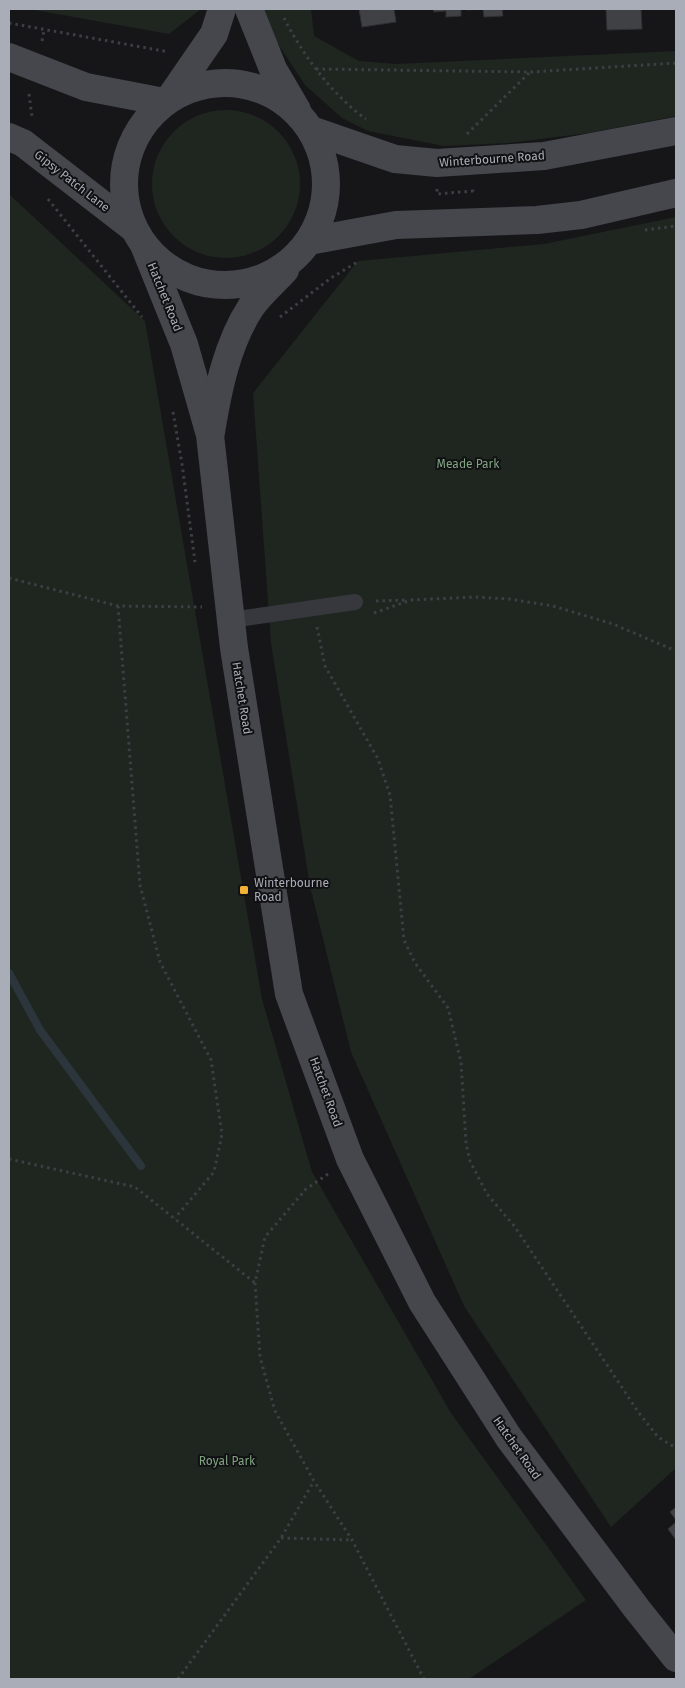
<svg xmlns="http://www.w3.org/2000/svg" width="685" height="1688" viewBox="0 0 685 1688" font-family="'Fira Sans',sans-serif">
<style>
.green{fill:#1e261f}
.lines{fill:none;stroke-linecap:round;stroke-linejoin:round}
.stream{stroke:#2c353c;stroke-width:8}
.building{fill:#404145;stroke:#303034}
.path{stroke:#3d3f44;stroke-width:3;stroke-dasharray:2.5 4;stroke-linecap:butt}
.lane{stroke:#37383d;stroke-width:16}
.secondary{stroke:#45474d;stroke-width:28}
.poi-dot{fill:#f2b134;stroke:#111113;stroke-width:2}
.labels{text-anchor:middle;stroke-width:4;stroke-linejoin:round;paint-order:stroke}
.street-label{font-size:12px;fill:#a8adb8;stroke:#111113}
.park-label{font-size:12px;fill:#7fa381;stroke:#111113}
.poi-label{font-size:12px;fill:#a8adb8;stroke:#111113;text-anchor:start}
</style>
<rect width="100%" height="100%" fill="#161618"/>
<g class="green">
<polygon points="29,9 201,9 169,34"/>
<polygon points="262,9 311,9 314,36 359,61 396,64 676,51 676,116 589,133 507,143 444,146 368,131 342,118 305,85 276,41"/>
<circle cx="226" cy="184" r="74"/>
<polygon points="9,194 145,321 262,999 312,1172 451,1413 586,1600 469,1679 9,1679"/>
<polygon points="676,217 676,1468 611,1527 464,1306 351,1052 310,886 271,643 253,393 358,261 544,244"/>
</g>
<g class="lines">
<polyline class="stream" points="9,973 40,1030 141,1166"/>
</g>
<g class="building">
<polygon points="359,9 394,9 396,22 362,27"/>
<polygon points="433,9 461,9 461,16 446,17 446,11 434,12"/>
<polygon points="467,9 502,9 503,16 484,17 483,9 467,10"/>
<polygon points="606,9 641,9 642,29 607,30"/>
<polygon points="676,1507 676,1520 670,1512"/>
<polygon points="676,1522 676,1540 668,1529"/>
</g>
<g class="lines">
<g class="path">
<path d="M 284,18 C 302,54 333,96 366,119"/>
<polyline points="9,23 169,52"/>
<polyline points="42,41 44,30"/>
<polyline points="316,69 531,72 676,63"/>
<polyline points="29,94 32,117"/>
<polyline points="467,134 530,72"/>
<polyline points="437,189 437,194 473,191 473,195"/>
<polyline points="48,199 142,317"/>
<polyline points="645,230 676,226"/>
<polyline points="280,317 331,278 359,261"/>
<polyline points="173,412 182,464 195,562"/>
<polyline points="9,578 118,606 202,607"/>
<polyline points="376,601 408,600"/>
<polyline points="118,606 140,885 160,962 211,1060 222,1134 214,1172 175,1218"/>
<polyline points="374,613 411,600 476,597 509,599 553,606 613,624 676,651"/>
<polyline points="317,627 325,666 378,759 390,795 404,940 415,963 448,1008 461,1062 466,1143 470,1161 487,1194 515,1227 639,1413 658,1437 676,1448"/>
<polyline points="9,1159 135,1187 255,1283"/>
<polyline points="328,1174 306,1189 265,1237 255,1283 260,1357 275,1411 314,1481 352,1540 424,1679"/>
<polyline points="281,1538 352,1540"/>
<polyline points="178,1679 281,1538 314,1481"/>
</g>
<polyline class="lane" points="231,620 355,602"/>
<g class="secondary">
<polyline points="249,9 273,69 297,110"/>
<polyline points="9,57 86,87 164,102"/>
<circle cx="225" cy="184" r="101"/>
<polyline points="172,95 214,34 222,9"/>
<polyline points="311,130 395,159 437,163 544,156 676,131"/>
<polyline points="9,137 23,143 133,228"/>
<polyline points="309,241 396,225 537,220 581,215 676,193"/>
<polyline points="144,245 184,344 210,435 234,648 289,994 350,1159 422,1302 509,1438 637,1609 676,1658"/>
<path d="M 211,432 C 218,389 227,344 251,307 C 260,294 274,282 285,270"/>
</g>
</g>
<rect class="poi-dot" x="239" y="885" width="10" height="10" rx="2.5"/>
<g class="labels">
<g class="street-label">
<text transform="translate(492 159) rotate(-4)" y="4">Winterbourne Road</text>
<text transform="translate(72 181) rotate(38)" y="4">Gipsy Patch Lane</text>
<text transform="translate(165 297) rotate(68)" y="4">Hatchet Road</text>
<text transform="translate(242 698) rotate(81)" y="4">Hatchet Road</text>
<text transform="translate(326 1092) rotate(70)" y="4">Hatchet Road</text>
<text transform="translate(517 1448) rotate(55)" y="4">Hatchet Road</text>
</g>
<g class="park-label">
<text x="468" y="468">Meade Park</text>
<text x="227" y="1465">Royal Park</text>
</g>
<g class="poi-label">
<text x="254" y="887">Winterbourne<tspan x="254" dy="14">Road</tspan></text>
</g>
</g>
<rect width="685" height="1688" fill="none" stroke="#a8adb8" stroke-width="20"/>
</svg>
